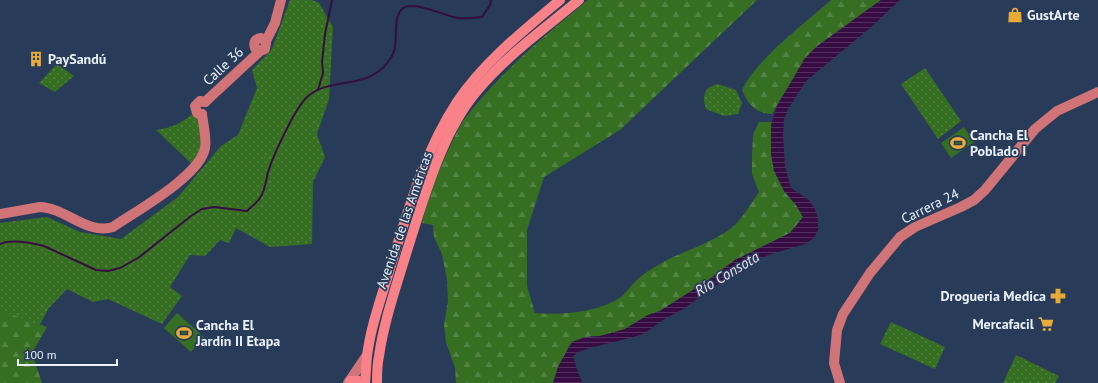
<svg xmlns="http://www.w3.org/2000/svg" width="1098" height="383" viewBox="0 0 1098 383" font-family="'PT Sans',sans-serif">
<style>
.green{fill:url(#green-dots)}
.forest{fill:url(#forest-firs)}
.pitch{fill:#366e22}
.water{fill:url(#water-rules)}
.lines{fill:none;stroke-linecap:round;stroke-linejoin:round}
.stream{stroke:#370c42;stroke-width:2}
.secondary{stroke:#d07477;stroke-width:10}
.primary{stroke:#f88287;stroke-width:10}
.labels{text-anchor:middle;stroke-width:3.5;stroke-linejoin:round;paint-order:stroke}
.poi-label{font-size:14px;font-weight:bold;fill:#eaf2fe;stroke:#283c5a;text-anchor:start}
.street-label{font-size:14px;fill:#eaf2fe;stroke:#283c5a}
.water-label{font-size:15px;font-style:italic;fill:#efdbf4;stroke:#283c5a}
</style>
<defs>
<pattern id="green-dots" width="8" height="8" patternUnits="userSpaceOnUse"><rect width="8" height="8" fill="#366e22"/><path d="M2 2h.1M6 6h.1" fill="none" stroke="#538343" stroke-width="1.8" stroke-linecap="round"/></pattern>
<pattern id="forest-firs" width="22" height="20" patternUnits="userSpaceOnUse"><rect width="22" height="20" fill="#366e22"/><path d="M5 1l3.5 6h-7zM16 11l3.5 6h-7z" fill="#538343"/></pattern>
<pattern id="water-rules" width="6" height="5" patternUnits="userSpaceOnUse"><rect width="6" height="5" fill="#370c42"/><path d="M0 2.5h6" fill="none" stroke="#54305e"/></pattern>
</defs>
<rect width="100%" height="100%" fill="#283c5a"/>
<g class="green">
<polygon points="290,0 312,0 319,3 333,27 329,99 317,134 325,157 313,182 312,244 270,247 236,228 229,243 220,240 205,256 190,255 170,287 182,296 162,324 108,299 93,302 67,289 49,308 35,333 0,316 0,223 47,217 80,232 121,239 178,197 221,146 238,135 257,88 252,70 272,49"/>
<polygon points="57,64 74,76 55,92 39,83"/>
<polygon points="925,68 961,121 938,139 901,84"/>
<path d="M 718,84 L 736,90 L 742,103 L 738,114 L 724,116 L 706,109 C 702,97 703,87 718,84 Z"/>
<path d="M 196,111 L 197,113 L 205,148 L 195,167 L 156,130 C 172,128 184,122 196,111 Z"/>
<polygon points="891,322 945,347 935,369 880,344"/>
<polygon points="1016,355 1059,376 1055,383 1003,383"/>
</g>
<g class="forest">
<path d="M 588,0 L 757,0 L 620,130 L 544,177 L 527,230 L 527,286 L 535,313 C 563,315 597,313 621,297 C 627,292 632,284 638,279 C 644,273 653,268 660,264 C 683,250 716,243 736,224 C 745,214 752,202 759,192 L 752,174 L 752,156 L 753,134 L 759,122 L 772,122 L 771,125 L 771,154 L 784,191 L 796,205 L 803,217 L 790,233 L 735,260 L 707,281 L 660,311 L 648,315 L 623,330 L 600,336 L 592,336 L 569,346 L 558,367 L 553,383 L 456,383 L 455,368 L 446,342 L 444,325 L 448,301 L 447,280 L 442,254 L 434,237 L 433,225 L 422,223 C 429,195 440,166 453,140 C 456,134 459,127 463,121 C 498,74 543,37 588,0 Z"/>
<path d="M 831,0 L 881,0 L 816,47 L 781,98 L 772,114 C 755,113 749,105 742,90 C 757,59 805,23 831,0 Z"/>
<polygon points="0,310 47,327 32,353 42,383 0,383"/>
</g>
<g class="pitch">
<polygon points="964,127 974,142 951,158 941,143"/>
<polygon points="177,313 204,337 191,352 164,328"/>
</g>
<polygon class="water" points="881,0 900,0 870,28 806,81 788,109 784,120 783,135 785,166 791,188 809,200 815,209 818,219 818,230 814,238 805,244 768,255 741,268 683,309 663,320 645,333 637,336 590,348 578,352 573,356 578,373 583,383 553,383 558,367 572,342 585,337 600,336 625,329 648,315 660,311 707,281 735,260 790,233 803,217 796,205 784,191 774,171 771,154 771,125 777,106 805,58 816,47"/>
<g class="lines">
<g class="stream">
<polyline points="318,90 323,73 322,62 325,34 332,0"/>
<path d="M 0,244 C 11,239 32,243 44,246 L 96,270 L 108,271 L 120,268 L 138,258 L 191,216 L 202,209 L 214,207 L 247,211 C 251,207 257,203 260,198 C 265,191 266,181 268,172 C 273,156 295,108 307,97 C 330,76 366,91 388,62 C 391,58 395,51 395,46 C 397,36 393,12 405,7 C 416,2 446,16 458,18 C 465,19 474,18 482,17 L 490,5 L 491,0"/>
</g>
<g class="secondary">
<polyline points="266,41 275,23 281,0"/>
<path d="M 260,51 L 255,48 C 253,42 255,39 261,38 L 266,41"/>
<polyline points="205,102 260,51 265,49 266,43 266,41"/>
<polyline points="202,114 197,113 195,106 200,101 205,102"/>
<path d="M 0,214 L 40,207 C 66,208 87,235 113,227 C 136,211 200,176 205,148 C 207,139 203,124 202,114"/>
<polyline points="348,383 367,355"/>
<polyline points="840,383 834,363 837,330 843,314 870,273 900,237 915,227 961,207 974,200 985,190 1035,129 1057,111 1098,92"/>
</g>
<g class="primary">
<polyline points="350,381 359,381 365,383"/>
<path d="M 365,383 C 366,374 366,365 367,356 C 371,324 383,293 392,262 C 409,207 425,151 457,102 C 484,62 523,31 560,0"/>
<path d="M 377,383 C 377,374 377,365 379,356 C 384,321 396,287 406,254 C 423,201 441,133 477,91 C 506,56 544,29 579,0"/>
</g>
</g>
<defs>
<symbol id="shop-bare" viewBox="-9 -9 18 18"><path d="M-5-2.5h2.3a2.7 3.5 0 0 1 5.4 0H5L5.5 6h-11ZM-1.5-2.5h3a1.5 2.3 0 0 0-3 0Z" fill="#e9ab38" stroke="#283c5a" stroke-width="2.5" paint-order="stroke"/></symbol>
<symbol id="building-bare" viewBox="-9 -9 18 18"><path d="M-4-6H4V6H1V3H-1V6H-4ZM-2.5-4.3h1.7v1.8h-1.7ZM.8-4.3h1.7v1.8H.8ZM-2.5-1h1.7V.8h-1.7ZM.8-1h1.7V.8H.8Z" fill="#e9ab38" stroke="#283c5a" stroke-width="2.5" paint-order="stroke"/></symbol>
<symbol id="stadium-bare" viewBox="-9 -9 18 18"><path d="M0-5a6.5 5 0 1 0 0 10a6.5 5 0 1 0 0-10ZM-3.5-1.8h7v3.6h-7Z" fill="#e9ab38" stroke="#283c5a" stroke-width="2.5" paint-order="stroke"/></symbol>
<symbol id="pharmacy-bare" viewBox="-9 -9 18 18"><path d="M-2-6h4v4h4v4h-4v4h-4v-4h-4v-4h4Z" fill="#e9ab38" stroke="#283c5a" stroke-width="2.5" paint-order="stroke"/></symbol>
<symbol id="supermarket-bare" viewBox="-9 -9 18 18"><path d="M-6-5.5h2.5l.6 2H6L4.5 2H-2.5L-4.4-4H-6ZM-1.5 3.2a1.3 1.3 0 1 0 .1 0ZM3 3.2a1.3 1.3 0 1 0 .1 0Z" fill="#e9ab38" stroke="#283c5a" stroke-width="2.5" paint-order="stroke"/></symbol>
</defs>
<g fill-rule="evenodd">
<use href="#shop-bare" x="1004" y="4" width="22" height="22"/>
<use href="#building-bare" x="25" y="48" width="22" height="22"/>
<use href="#stadium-bare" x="947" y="132" width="22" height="22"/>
<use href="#pharmacy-bare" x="1047" y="285" width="22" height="22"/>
<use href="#supermarket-bare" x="1035" y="313" width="22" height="22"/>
<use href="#stadium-bare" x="173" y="322" width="22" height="22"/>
</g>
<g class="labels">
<g class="poi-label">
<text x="1027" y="20">GustArte</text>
<text x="48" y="64">PaySandú</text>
<text x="970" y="140">Cancha El<tspan x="970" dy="16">Poblado I</tspan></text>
<text x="1046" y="301" text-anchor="end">Drogueria Medica</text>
<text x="1034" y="329" text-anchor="end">Mercafacil</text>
<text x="196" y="330">Cancha El<tspan x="196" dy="16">Jardín II Etapa</tspan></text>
</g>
<g class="street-label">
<text transform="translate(223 66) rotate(-43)" y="5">Calle 36</text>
<text transform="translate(930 206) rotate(-26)" y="5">Carrera 24</text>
<text transform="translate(404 220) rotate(-71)" y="5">Avenida de las Américas</text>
</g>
<g class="water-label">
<text transform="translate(727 274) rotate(-31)" y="5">Río Consota</text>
</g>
</g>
<path d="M18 359v6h99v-6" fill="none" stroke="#eaf2fe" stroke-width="2"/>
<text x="24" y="359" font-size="12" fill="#eaf2fe" stroke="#283c5a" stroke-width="3" paint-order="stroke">100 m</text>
</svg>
